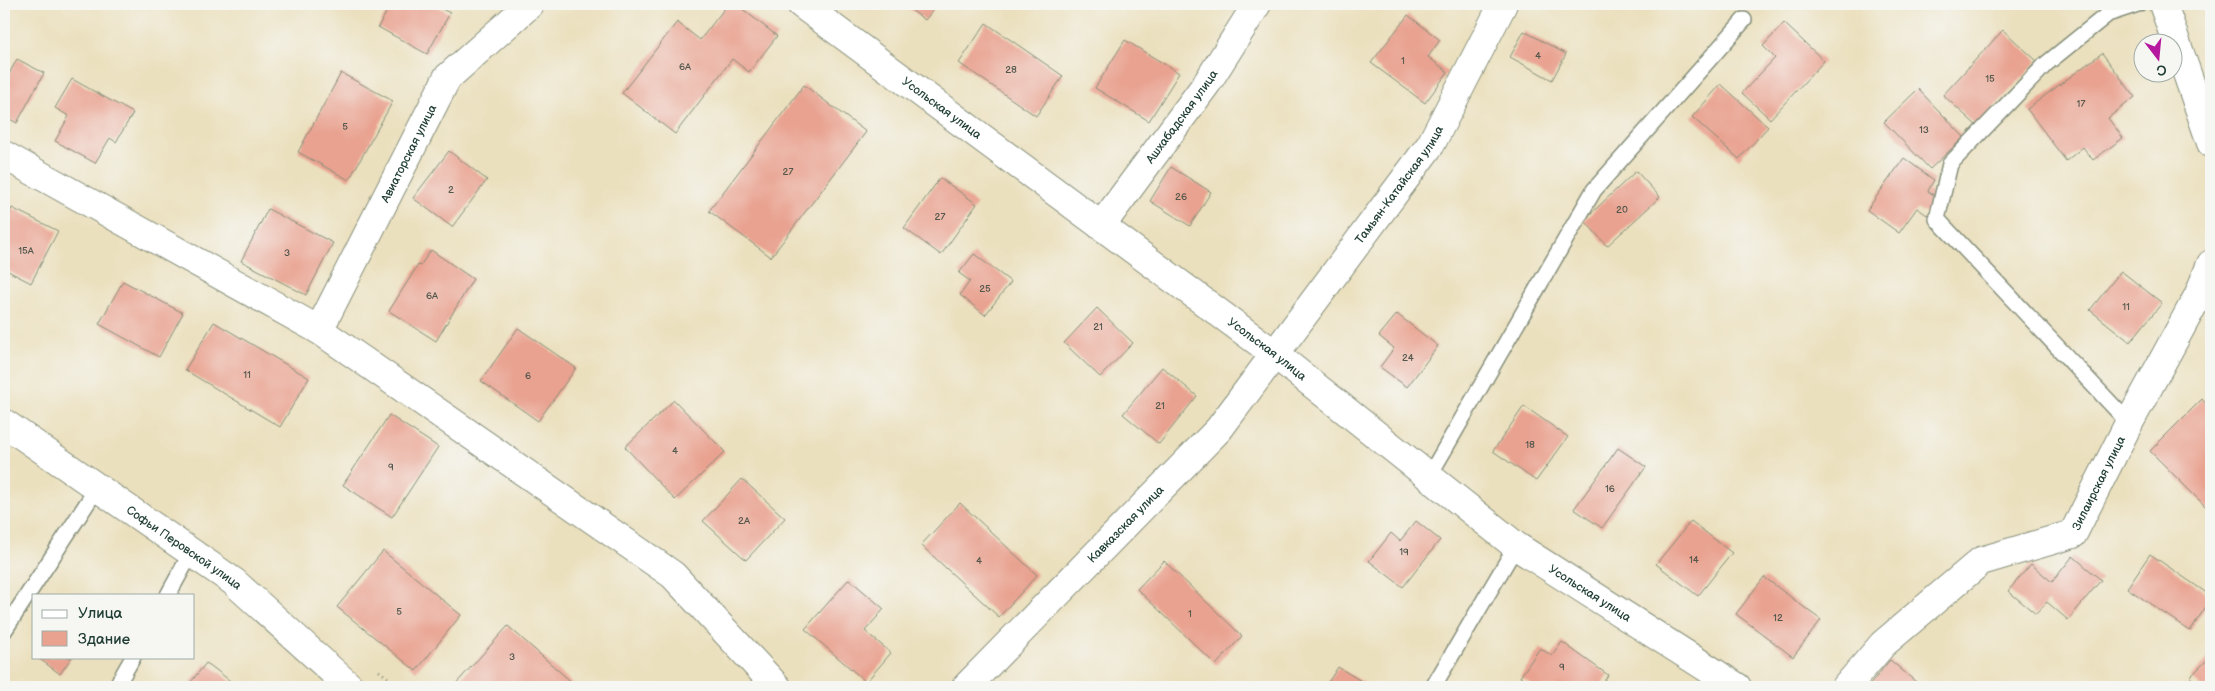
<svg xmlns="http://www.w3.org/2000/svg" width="2215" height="691" viewBox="0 0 2215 691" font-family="'Balsamiq Sans',sans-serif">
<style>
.building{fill:#e9a290}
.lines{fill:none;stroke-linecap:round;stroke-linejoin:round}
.lane-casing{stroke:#858e79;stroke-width:18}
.street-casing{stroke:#858e79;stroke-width:30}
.secondary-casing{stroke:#858e79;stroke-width:30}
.path{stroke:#858e79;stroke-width:3;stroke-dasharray:1 4;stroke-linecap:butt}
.lane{stroke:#fff;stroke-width:15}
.street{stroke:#fff;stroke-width:28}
.secondary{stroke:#fff;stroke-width:28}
.labels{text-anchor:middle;stroke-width:4.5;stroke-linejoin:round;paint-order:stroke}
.number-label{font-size:10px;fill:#52564b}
.street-label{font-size:12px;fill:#1f3d34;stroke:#f6f6f2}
</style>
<rect width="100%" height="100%" fill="#f6f6f2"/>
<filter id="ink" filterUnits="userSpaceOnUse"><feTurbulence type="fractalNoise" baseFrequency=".02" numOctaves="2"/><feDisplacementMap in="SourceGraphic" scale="10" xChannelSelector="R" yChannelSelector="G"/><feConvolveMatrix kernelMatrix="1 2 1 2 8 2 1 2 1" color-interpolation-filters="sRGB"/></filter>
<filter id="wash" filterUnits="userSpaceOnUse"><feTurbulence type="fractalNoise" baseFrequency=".0096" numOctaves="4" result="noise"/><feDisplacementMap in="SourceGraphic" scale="20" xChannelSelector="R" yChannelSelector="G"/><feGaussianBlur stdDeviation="1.12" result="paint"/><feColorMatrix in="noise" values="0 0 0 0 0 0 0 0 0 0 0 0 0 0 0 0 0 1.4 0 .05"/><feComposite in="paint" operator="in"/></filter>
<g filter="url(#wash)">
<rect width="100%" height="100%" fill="#ebe0be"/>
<g id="blocks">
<g class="building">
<polygon points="391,4 432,4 450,13 427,54 378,27"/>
<polygon points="728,4 736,4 777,36 749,72 732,59 675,134 622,93 677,22 700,40"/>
<polygon points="903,4 938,4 925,20"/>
<polygon points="1408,15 1440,40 1428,57 1448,72 1425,103 1371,63"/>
<polygon points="986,23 1063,76 1036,116 959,63"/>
<polygon points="1784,23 1824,61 1770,119 1742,93 1775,58 1763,46"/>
<polygon points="2003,30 2037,61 1977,126 1943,95"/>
<polygon points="1524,31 1566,54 1552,80 1510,57"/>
<polygon points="1125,40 1179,73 1149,121 1095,88"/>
<polygon points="2102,53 2135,97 2108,118 2123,138 2093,160 2083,147 2066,161 2027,109"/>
<polygon points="17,59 44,73 17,123 4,116 4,71 9,74"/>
<polygon points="341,73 393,101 349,180 298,152"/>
<polygon points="72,79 133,113 116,142 110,138 95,163 55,141 69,116 55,108"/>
<polygon points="1721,84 1768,127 1739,159 1692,117"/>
<polygon points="804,85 866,132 771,257 709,211"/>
<polygon points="1918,89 1964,137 1930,169 1884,122"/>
<polygon points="449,151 487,180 452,227 413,198"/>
<polygon points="1904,158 1934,180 1928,191 1939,199 1927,215 1917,208 1899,233 1867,210"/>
<polygon points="1171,167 1211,192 1190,226 1150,201"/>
<polygon points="1636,171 1660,197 1607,246 1584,220"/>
<polygon points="940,178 977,204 941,255 904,228"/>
<polygon points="12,208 58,231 31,283 4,269 4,224"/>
<polygon points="268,209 333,243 306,295 241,261"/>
<polygon points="431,250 473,279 436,341 389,311 418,265 420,266"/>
<polygon points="974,254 1011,282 985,315 960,295 970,281 959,273"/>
<polygon points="2121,271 2162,303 2130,342 2090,310"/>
<polygon points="123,281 183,313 159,357 99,324"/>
<polygon points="1097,308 1133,343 1100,377 1064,343"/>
<polygon points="1397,314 1438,346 1407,387 1380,367 1394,348 1379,336"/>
<polygon points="214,322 309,378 280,427 185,370"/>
<polygon points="518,328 576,368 538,421 481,381"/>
<polygon points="1162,367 1197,396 1159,444 1123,414"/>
<polygon points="2202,399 2211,409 2211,512 2150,451"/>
<polygon points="674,400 725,452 675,500 625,447"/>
<polygon points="1524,406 1568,437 1536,481 1493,451"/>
<polygon points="389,415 438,447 392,517 343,485"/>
<polygon points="1618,448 1646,467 1602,528 1574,509"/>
<polygon points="742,479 785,518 746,560 703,521"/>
<polygon points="960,503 1037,575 999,617 921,545"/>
<polygon points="1416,521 1440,540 1403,587 1369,561 1391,533 1400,541"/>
<polygon points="1691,521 1732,553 1698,596 1656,564"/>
<polygon points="383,551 461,615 416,671 337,607"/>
<polygon points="2150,554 2211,596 2211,599 2190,631 2127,588"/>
<polygon points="2073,556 2101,580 2068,620 2047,602 2036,614 2008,591 2031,564 2052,582"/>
<polygon points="1164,561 1242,636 1216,665 1137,589"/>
<polygon points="1764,577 1821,620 1793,657 1736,614"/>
<polygon points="849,579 884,609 865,631 891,653 866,682 805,629"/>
<polygon points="508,626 577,687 453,687"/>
<polygon points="1562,642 1608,675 1600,687 1535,687 1520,677 1540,648 1552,656"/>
<polygon points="2211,656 2211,687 2201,687 2190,677"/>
<polygon points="37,657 72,657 60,674"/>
<polygon points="1890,660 1922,687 1868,687"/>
<polygon points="206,663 211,666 238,687 187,687"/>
<polygon points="1338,667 1371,687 1325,687"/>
</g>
</g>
</g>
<g filter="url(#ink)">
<use href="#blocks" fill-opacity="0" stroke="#858e79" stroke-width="1"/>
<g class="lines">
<defs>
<g id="lane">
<polyline points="2129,423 1937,219 1950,164 2046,64 2108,14 2138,4"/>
<polyline points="1428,478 1594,190 1744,20"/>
<polyline points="168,595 191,553"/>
<polyline points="4,631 97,488"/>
<polyline points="116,687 133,657"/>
<polyline points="1433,687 1516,546"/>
</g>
<g id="street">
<path id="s1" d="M 801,4 L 1276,355 L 1516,546 L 1737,687"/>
<polyline points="2163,4 2211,143"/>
<polyline points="4,155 319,330 673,575 777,687"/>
<path id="s2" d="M 1101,226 L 1207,83 L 1257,4"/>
<path id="s3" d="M 319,330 L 447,78 L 530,4"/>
<path id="s4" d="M 966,687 L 1219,429 L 1431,144 L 1503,4"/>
<path id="s5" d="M 1846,687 L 1883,644 L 1981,561 L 2073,534 L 2129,423 L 2198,296 L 2211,264"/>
</g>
<g id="secondary">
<path id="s6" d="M 4,423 L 234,582 L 350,687"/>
</g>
</defs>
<use href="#lane" class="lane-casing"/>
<use href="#street" class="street-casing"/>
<use href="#secondary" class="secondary-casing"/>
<polyline class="path" points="379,671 400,687"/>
<use href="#lane" class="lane"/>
<use href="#street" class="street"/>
<use href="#secondary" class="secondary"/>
</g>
</g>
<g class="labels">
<g class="number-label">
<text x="1538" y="59">4</text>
<text x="1403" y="64">1</text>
<text x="685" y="70">6А</text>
<text x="1011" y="73">28</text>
<text x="1990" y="82">15</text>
<text x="2081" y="107">17</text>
<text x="345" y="130">5</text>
<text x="1924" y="133">13</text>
<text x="788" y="175">27</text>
<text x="451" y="193">2</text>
<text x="1181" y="200">26</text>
<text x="1622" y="213">20</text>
<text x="940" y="220">27</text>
<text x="26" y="254">15А</text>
<text x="287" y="256">3</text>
<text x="985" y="292">25</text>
<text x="432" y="299">6А</text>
<text x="2126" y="310">11</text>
<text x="1098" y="330">21</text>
<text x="1408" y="361">24</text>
<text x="247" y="378">11</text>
<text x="528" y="379">6</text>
<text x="1160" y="409">21</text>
<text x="1530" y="448">18</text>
<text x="675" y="454">4</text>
<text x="391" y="470">9</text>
<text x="1610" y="492">16</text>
<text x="744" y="524">2А</text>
<text x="1404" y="555">19</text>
<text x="1694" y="563">14</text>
<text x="979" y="564">4</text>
<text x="399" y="615">5</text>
<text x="1190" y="617">1</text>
<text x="1778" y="621">12</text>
<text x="512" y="660">3</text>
<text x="1562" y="670">9</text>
</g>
<g class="street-label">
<text dy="4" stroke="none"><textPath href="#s1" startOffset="175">Усольская улица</textPath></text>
<text dy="4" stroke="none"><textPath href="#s2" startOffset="136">Ашхабадская улица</textPath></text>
<text dy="4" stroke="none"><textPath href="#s3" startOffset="198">Авиаторская улица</textPath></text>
<text dy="4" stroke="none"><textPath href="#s4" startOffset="665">Тамьян-Катайская улица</textPath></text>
<text dy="4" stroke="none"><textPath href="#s1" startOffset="580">Усольская улица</textPath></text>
<text dy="4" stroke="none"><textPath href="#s5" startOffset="338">Зилаирская улица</textPath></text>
<text dy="4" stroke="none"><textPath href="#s4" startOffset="228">Кавказская улица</textPath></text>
<text dy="4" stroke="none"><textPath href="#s6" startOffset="219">Софьи Перовской улица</textPath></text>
<text dy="4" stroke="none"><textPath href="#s1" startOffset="985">Усольская улица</textPath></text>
</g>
</g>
<rect width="2215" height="691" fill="none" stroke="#f6f6f2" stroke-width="20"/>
<rect x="32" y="594" width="162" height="65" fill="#f6f6f2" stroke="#a0aca6"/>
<rect x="42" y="610" width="25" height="8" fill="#ffffff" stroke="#a0aca6"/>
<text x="78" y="618" font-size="15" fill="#1f3d34">Улица</text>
<rect x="42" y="631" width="25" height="15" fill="#e9a290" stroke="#a0aca6"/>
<text x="78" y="644" font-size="15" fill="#1f3d34">Здание</text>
<g transform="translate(2158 58) rotate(164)"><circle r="24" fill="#f6f6f2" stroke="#a0aca6"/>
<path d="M0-4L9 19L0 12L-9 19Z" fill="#b5179e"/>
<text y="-8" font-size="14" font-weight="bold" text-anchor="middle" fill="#1f3d34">С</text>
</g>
</svg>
